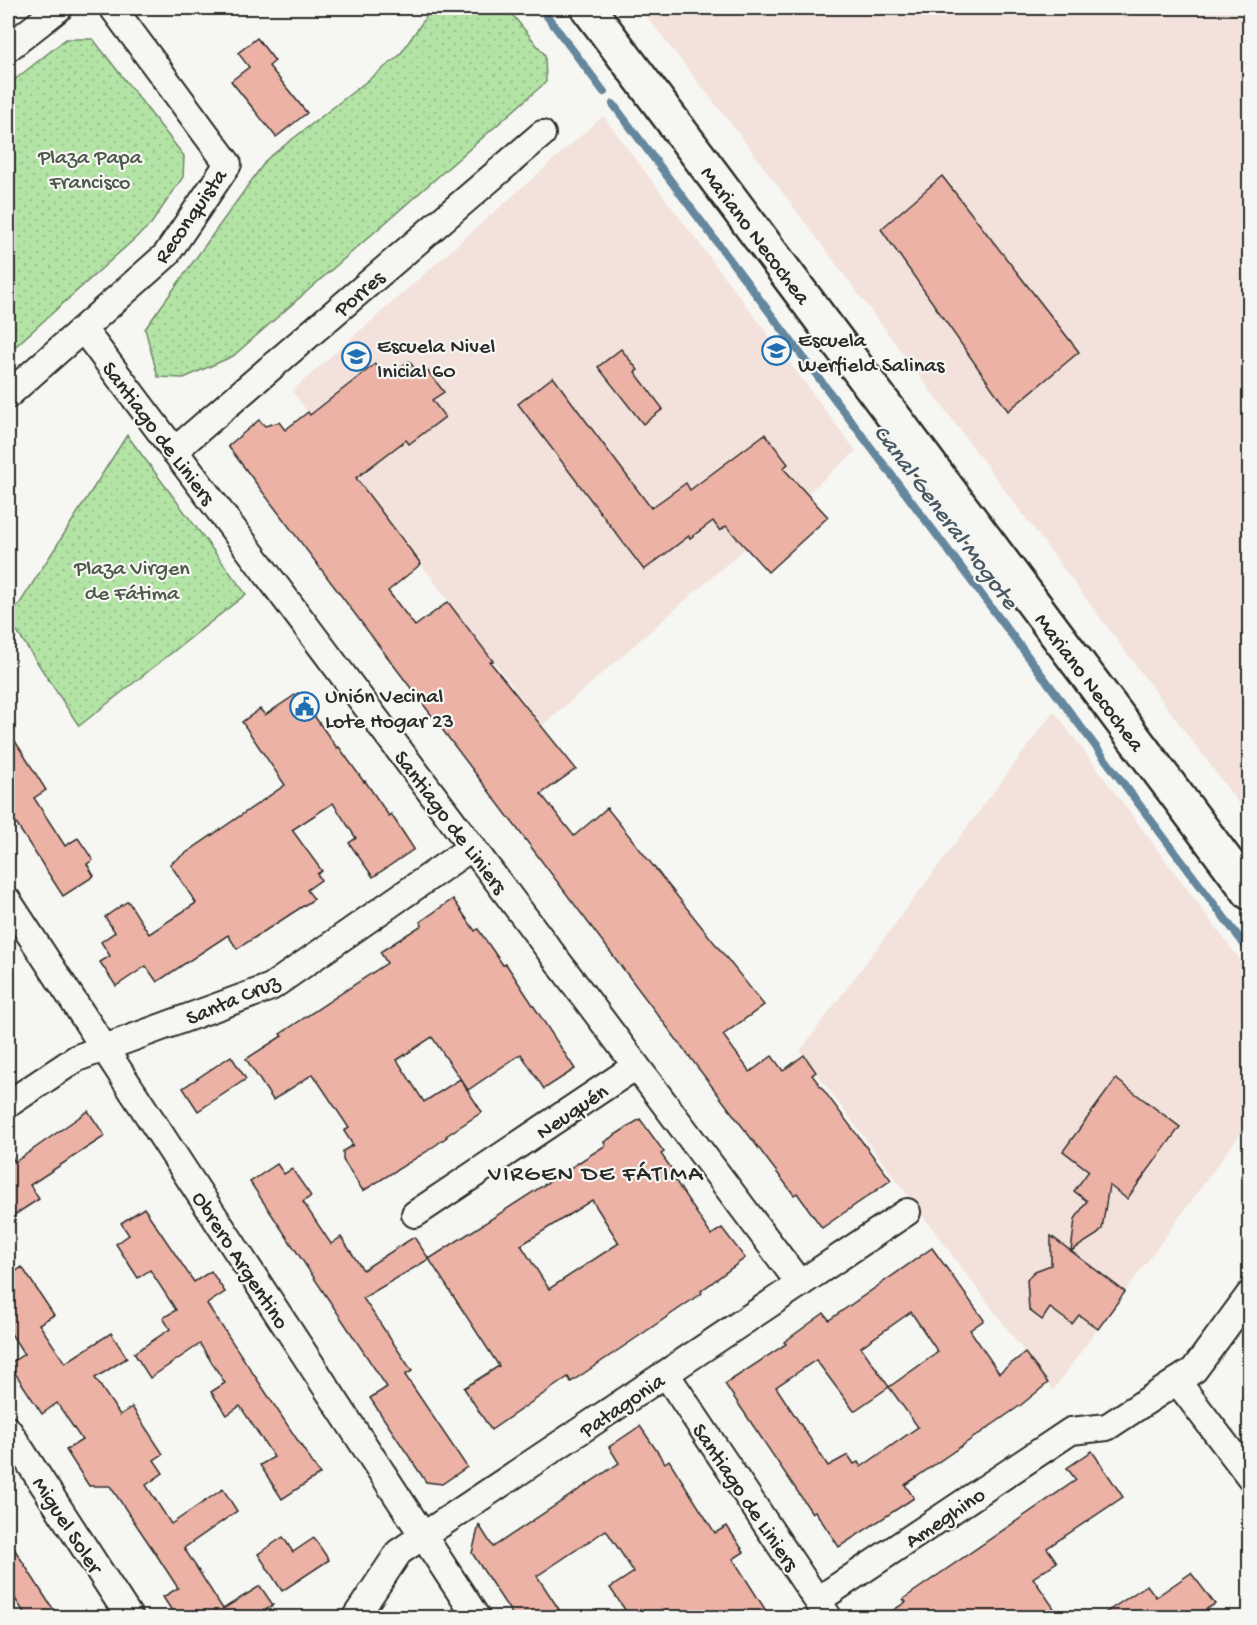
<svg xmlns="http://www.w3.org/2000/svg" width="1257" height="1625" viewBox="0 0 1257 1625" font-family="'Gochi Hand',sans-serif">
<style>
.built{fill:#f3e2db}
.park{fill:url(#park-dots);stroke:#6f8868;stroke-width:1.5}
.lines{fill:none;stroke-linecap:round;stroke-linejoin:round}
.stream{stroke:#65879e;stroke-width:8}
.building{fill:#ebb2a5;stroke:#2b2b2b;stroke-width:1.5;fill-rule:evenodd}
.street-casing{stroke:#2b2b2b;stroke-width:30}
.secondary-casing{stroke:#2b2b2b;stroke-width:38}
.street{stroke:#f6f6f2;stroke-width:26}
.secondary{stroke:#f6f6f2;stroke-width:33}
.labels{text-anchor:middle;stroke-width:4.5;stroke-linejoin:round;paint-order:stroke}
.park-label{font-size:22px;fill:#4d594a;stroke:#f6f6f2}
.street-label{font-size:22px;fill:#2b2b2b;stroke:#f6f6f2}
.poi-label{font-size:22px;fill:#2b2b2b;stroke:#f6f6f2;text-anchor:start}
.water-label{font-size:24px;font-style:italic;fill:#485964;stroke:#f6f6f2}
.neighbourhood-label{font-size:24px;letter-spacing:1.5px;fill:#2b2b2b;stroke:#f6f6f2}
</style>
<defs>
<pattern id="park-dots" width="8" height="8" patternUnits="userSpaceOnUse" patternTransform="scale(1.5)"><rect width="8" height="8" fill="#b3e4a5"/><path d="M2 2h.1M6 6h.1" fill="none" stroke="#9ac48e" stroke-width="1.8" stroke-linecap="round"/></pattern>
</defs>
<rect width="100%" height="100%" fill="#f6f6f2"/>
<filter id="ink" filterUnits="userSpaceOnUse"><feTurbulence type="fractalNoise" baseFrequency=".0167" numOctaves="2"/><feDisplacementMap in="SourceGraphic" scale="12" xChannelSelector="R" yChannelSelector="G"/><feConvolveMatrix kernelMatrix="1 2 1 2 8 2 1 2 1" color-interpolation-filters="sRGB"/></filter>
<g filter="url(#ink)">
<g class="built">
<polygon points="640,8 1249,8 1249,817 742,138"/>
<polygon points="603,116 856,451 542,726 292,391"/>
<polygon points="1054,711 1249,972 1249,1122 1053,1390 800,1051"/>
</g>
<g class="park">
<polygon points="432,8 507,8 545,55 546,82 233,356 184,378 158,377 145,329 267,159 399,56"/>
<polygon points="66,39 93,39 184,156 183,177 151,224 8,353 8,85"/>
<polygon points="127,435 246,594 79,726 8,618 8,614 15,611"/>
</g>
<g class="lines">
<g class="stream">
<polyline points="541,8 604,92"/>
<polyline points="613,104 1250,952"/>
</g>
</g>
<g class="building">
<polygon points="257,38 275,61 269,66 307,113 276,137 231,81 249,67 238,53"/>
<polygon points="942,176 1079,352 1008,411 881,229"/>
<polygon points="621,349 638,370 635,372 663,409 643,424 598,367"/>
<polygon points="409,361 420,376 427,370 444,392 432,400 445,417 409,444 406,440 356,478 421,564 388,591 415,626 448,602 493,661 490,662 576,769 541,794 574,836 607,808 764,1005 723,1035 750,1072 772,1056 783,1071 804,1055 816,1072 812,1075 891,1180 822,1228 797,1193 794,1195 228,446 259,420 265,426 279,422 285,430 308,412 310,415 375,364 382,374 389,369 392,373"/>
<polygon points="553,377 651,508 686,483 690,490 765,434 788,464 783,468 828,517 768,572 726,526 720,531 713,521 690,538 689,536 644,570 518,404"/>
<polygon points="298,693 337,748 339,747 364,782 365,781 389,816 391,814 414,849 373,877 349,843 356,838 333,803 292,830 322,871 317,874 321,880 307,890 314,899 237,949 228,935 157,982 146,966 116,986 100,962 110,956 101,942 115,932 105,917 128,901 149,934 196,903 170,864 285,785 242,722 260,709 265,715"/>
<polygon points="8,730 46,790 34,798 65,846 78,838 93,860 87,864 94,876 63,896 8,811"/>
<polygon points="453,899 475,931 478,929 503,965 506,964 575,1069 544,1089 521,1054 468,1090 432,1037 397,1060 424,1102 460,1079 482,1112 446,1136 447,1137 426,1152 363,1191 343,1160 343,1151 353,1145 344,1131 349,1128 313,1074 273,1100 246,1059 282,1036 280,1034 387,963 380,952 422,925 420,922"/>
<polygon points="231,1056 246,1079 198,1111 183,1088"/>
<polygon points="1116,1079 1180,1127 1127,1199 1109,1185 1102,1229 1098,1234 1071,1251 1125,1292 1098,1329 1079,1315 1072,1324 1050,1308 1042,1320 1029,1310 1027,1279 1035,1271 1051,1265 1051,1236 1071,1251 1075,1219 1087,1201 1074,1191 1089,1171 1063,1151"/>
<polygon points="88,1111 105,1136 30,1185 39,1199 8,1219 8,1150 15,1162"/>
<path d="M 640,1119 L 664,1152 L 661,1154 L 676,1175 L 673,1177 L 711,1235 L 722,1228 L 745,1258 L 701,1291 L 702,1293 L 639,1336 L 571,1382 L 568,1377 L 491,1430 L 464,1388 L 499,1366 L 429,1259 L 606,1145 L 604,1142 ZM 592,1200 L 619,1243 L 549,1289 L 521,1245 Z"/>
<polygon points="277,1164 284,1174 292,1169 311,1196 303,1202 331,1244 341,1237 363,1270 414,1237 429,1259 363,1298 412,1371 405,1375 467,1467 442,1484 426,1482 370,1398 387,1387 250,1182"/>
<polygon points="144,1208 194,1282 211,1271 225,1292 207,1304 320,1474 282,1499 260,1465 274,1457 240,1406 227,1415 211,1392 225,1383 200,1344 150,1378 134,1353 170,1329 163,1318 176,1310 150,1270 138,1278 116,1244 129,1235 121,1223"/>
<path d="M 932,1248 L 984,1320 L 970,1330 L 999,1373 L 1025,1353 L 1048,1383 L 1021,1405 L 905,1485 L 914,1498 L 839,1547 L 815,1511 L 812,1513 L 725,1384 L 786,1344 L 784,1342 L 824,1313 L 829,1320 ZM 911,1312 L 938,1352 L 889,1387 L 861,1347 ZM 816,1360 L 854,1411 L 889,1387 L 918,1427 L 861,1467 L 858,1462 L 854,1464 L 848,1455 L 828,1466 L 776,1387 Z"/>
<polygon points="22,1267 54,1315 39,1324 65,1363 111,1333 127,1358 95,1378 120,1415 132,1407 163,1454 154,1460 163,1473 146,1485 171,1524 223,1489 237,1511 184,1548 223,1609 260,1586 273,1605 255,1617 176,1617 163,1597 178,1588 154,1551 110,1486 89,1486 66,1450 82,1440 57,1403 42,1414 9,1364 24,1354 8,1329 8,1277"/>
<polygon points="640,1426 665,1463 669,1460 715,1533 727,1526 744,1552 733,1559 770,1617 630,1617 610,1588 634,1572 606,1530 537,1576 564,1617 514,1617 472,1553 479,1525 493,1547 619,1463 609,1447"/>
<polygon points="1092,1451 1123,1497 1047,1548 1057,1562 1033,1578 1060,1617 883,1617 906,1602 903,1599 1076,1480 1067,1468"/>
<polygon points="283,1537 293,1552 314,1538 329,1560 282,1591 258,1554"/>
<polygon points="8,1539 47,1600 59,1617 27,1617 8,1588"/>
<polygon points="1191,1573 1215,1604 1194,1617 1099,1617 1147,1585 1156,1597"/>
</g>
<g class="lines">
<defs>
<g id="street">
<polyline points="8,48 59,8"/>
<polyline points="83,329 800,1284"/>
<polyline points="8,395 166,255 228,164 113,8"/>
<polyline points="174,451 542,134"/>
<polyline points="8,901 477,1618"/>
<polyline points="8,1104 77,1058 271,987 472,847"/>
<polyline points="415,1214 636,1066"/>
<polyline points="666,1374 829,1618"/>
<polyline points="1177,1381 1250,1477"/>
<polyline points="8,1430 130,1618"/>
<polyline points="818,1600 1071,1431 1107,1427 1194,1370 1250,1294"/>
<polyline points="355,1618 399,1552 907,1212"/>
</g>
<polyline id="secondary" points="588,8 1250,893"/>
</defs>
<use href="#street" class="street-casing"/>
<use href="#secondary" class="secondary-casing"/>
<use href="#street" class="street"/>
<use href="#secondary" class="secondary"/>
</g>
</g>
<defs>
<symbol id="school-ring" viewBox="-11 -11 22 22"><circle r="9.5" fill="#f6f6f2" stroke="#1f6fb2" stroke-width="1.5"/><path d="M0-5L7-2L0 1L-7-2ZM-4 1L0 2.5L4 1V4Q0 6-4 4Z" fill="#1f6fb2"/></symbol>
<symbol id="civic-ring" viewBox="-11 -11 22 22"><circle r="9.5" fill="#f6f6f2" stroke="#1f6fb2" stroke-width="1.5"/><path d="M-.6-6.5H3V-4.5H.6V-3L4-1V1h2V6H-6V1h2V-1L-.6-3ZM-1.2 2.5V6h2.4V2.5Z" fill="#1f6fb2"/></symbol>
</defs>
<g fill-rule="evenodd">
<use href="#school-ring" x="760" y="334" width="33" height="33"/>
<use href="#school-ring" x="340" y="340" width="33" height="33"/>
<use href="#civic-ring" x="288" y="690" width="33" height="33"/>
</g>
<g class="labels">
<g class="park-label">
<text x="90" y="163">Plaza Papa<tspan x="90" dy="25">Francisco</tspan></text>
<text x="132" y="574">Plaza Virgen<tspan x="132" dy="25">de Fátima</tspan></text>
</g>
<g class="street-label">
<text transform="translate(189 215) rotate(-55)" y="8">Reconquista</text>
<text transform="translate(757 234) rotate(53)" y="8">Mariano Necochea</text>
<text transform="translate(358 292) rotate(-41)" y="8">Porres</text>
<text transform="translate(160 432) rotate(53)" y="8">Santiago de Liniers</text>
<text transform="translate(1091 681) rotate(53)" y="8">Mariano Necochea</text>
<text transform="translate(452 821) rotate(53)" y="8">Santiago de Liniers</text>
<text transform="translate(232 998) rotate(-23)" y="8">Santa Cruz</text>
<text transform="translate(571 1110) rotate(-34)" y="8">Neuquén</text>
<text transform="translate(242 1259) rotate(57)" y="8">Obrero Argentino</text>
<text transform="translate(621 1404) rotate(-34)" y="8">Patagonia</text>
<text transform="translate(747 1496) rotate(56)" y="8">Santiago de Liniers</text>
<text transform="translate(944 1516) rotate(-34)" y="8">Ameghino</text>
<text transform="translate(69 1524) rotate(57)" y="8">Miguel Soler</text>
</g>
<g class="poi-label">
<text x="798" y="346">Escuela<tspan x="798" dy="25">Werfield Salinas</tspan></text>
<text x="377" y="352">Escuela Nivel<tspan x="377" dy="25">Inicial 60</tspan></text>
<text x="325" y="702">Unión Vecinal<tspan x="325" dy="25">Lote Hogar 23</tspan></text>
</g>
<g class="water-label">
<text transform="translate(947 516) rotate(53)" y="8">Canal General Mogote</text>
</g>
<g class="neighbourhood-label">
<text x="596" y="1180">VIRGEN DE FÁTIMA</text>
</g>
</g>
<rect width="1257" height="1625" fill="none" stroke="#f6f6f2" stroke-width="30"/>
<rect x="15" y="15" width="1227" height="1595" fill="none" stroke="#2b2b2b" stroke-width="2" filter="url(#ink)"/>
</svg>
